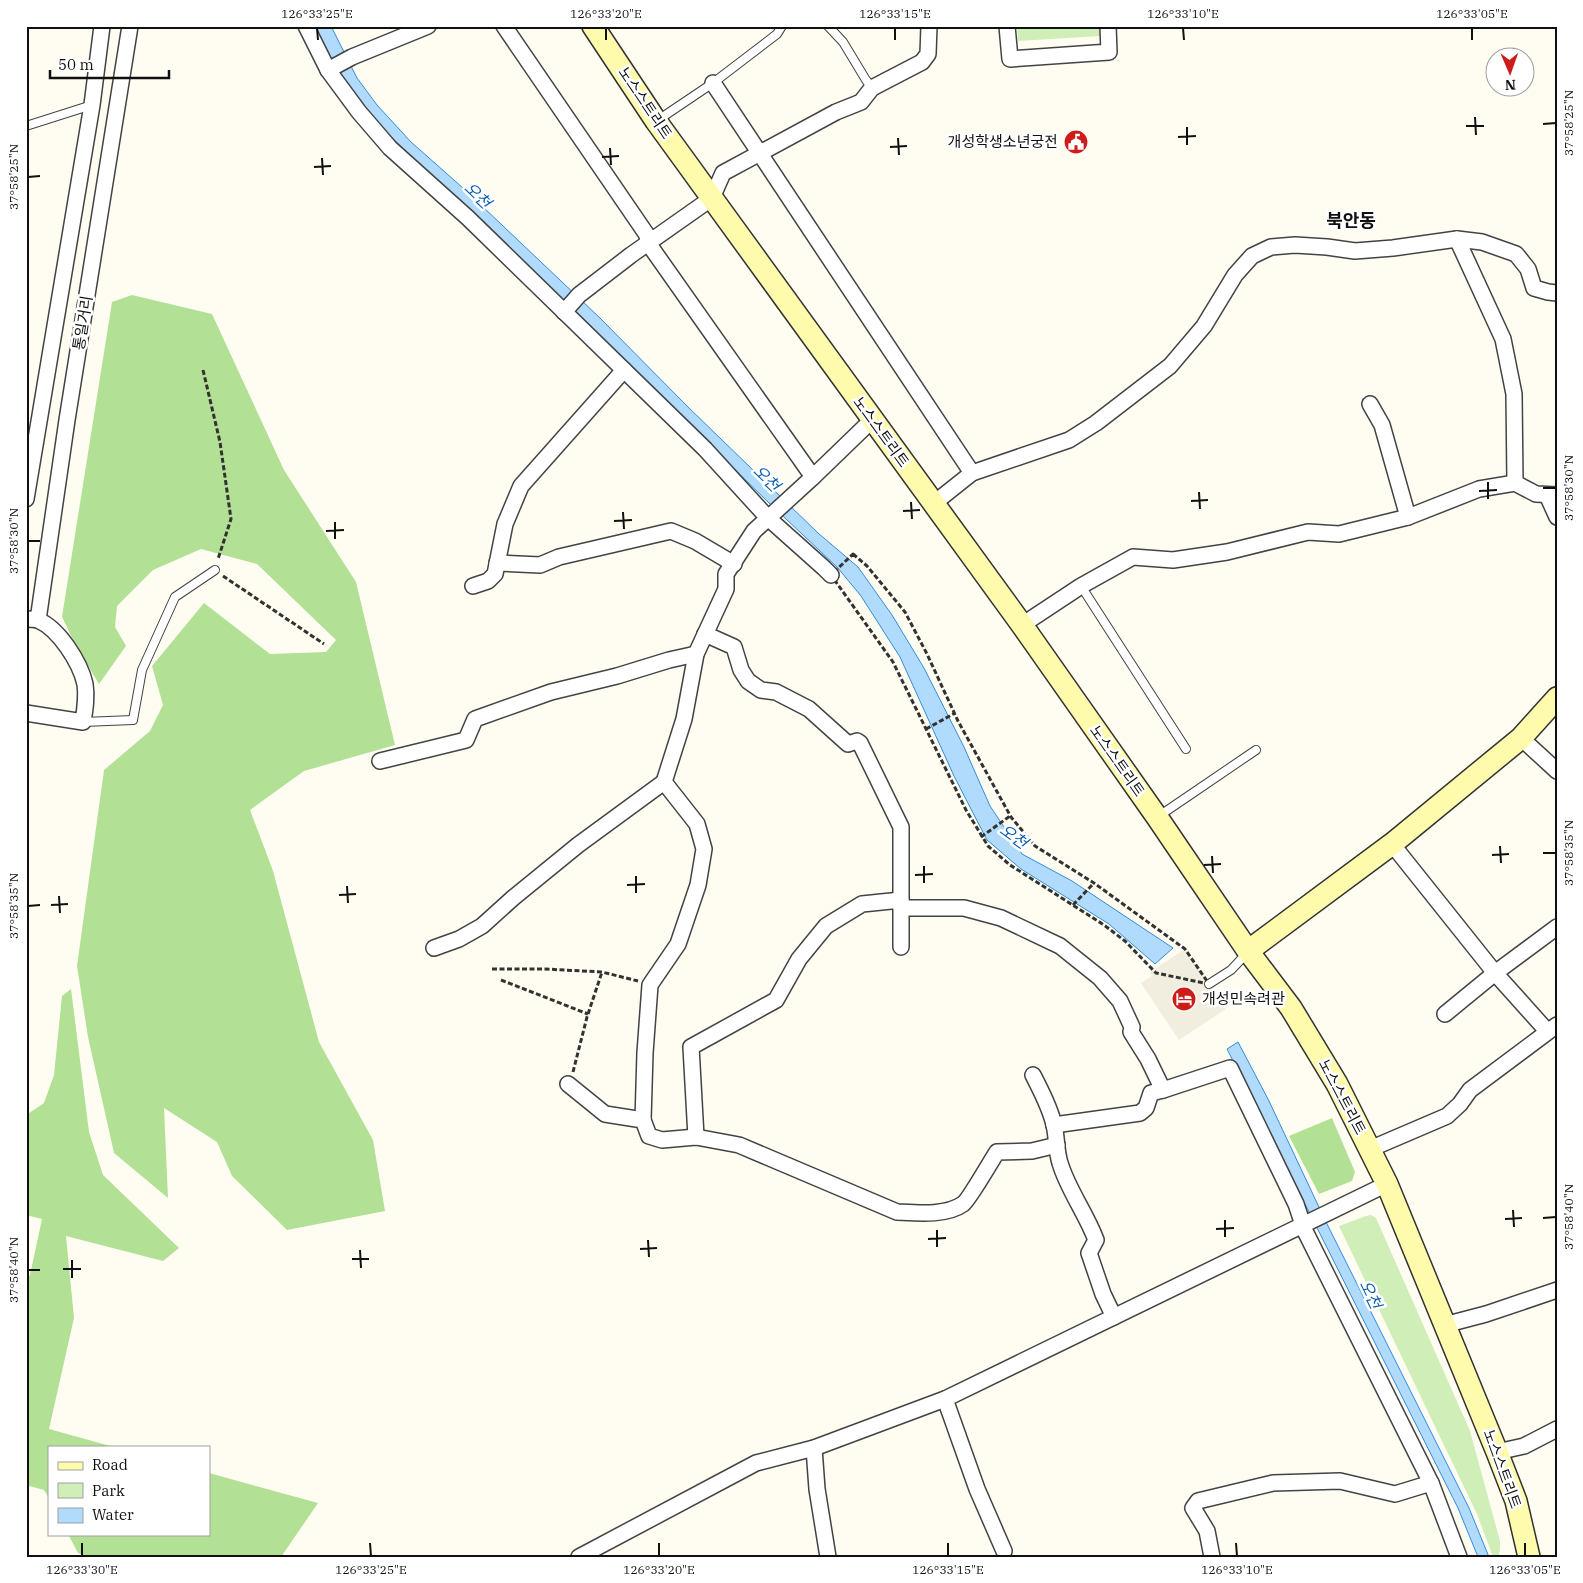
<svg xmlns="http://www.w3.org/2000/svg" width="1583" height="1583" viewBox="0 0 1583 1583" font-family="'IBM Plex Serif','Noto Sans KR',serif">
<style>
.green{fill:#d0eeb7}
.forest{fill:#b2e095}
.plaza{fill:#f1eedf}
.water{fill:#b1dbfc;stroke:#318cda}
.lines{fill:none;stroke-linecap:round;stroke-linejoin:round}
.lane-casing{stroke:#434343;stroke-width:10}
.street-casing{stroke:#434343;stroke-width:18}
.secondary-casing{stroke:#323232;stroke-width:24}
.path{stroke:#323232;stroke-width:3;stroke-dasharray:5 2.5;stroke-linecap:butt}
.lane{stroke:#fff;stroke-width:8}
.street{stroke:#fff;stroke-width:15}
.secondary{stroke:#fffbad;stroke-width:21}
.ticks{fill:none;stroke:#101010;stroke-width:2}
.labels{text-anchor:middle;stroke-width:5;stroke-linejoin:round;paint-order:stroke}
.street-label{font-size:15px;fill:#101010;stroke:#fff}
.poi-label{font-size:15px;fill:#101010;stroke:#fff;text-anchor:end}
.water-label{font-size:16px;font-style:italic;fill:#0b5daf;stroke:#fff}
.quarter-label{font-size:18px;font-weight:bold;fill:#101010;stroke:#fff}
.neatline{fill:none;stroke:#101010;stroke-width:2}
.ticks-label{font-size:12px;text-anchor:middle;fill:#101010}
</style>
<rect width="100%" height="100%" fill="#fffdf2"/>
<g class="green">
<polygon points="1017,26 1035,26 1035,28 1099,26 1100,36 1018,41"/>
<polygon points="1371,1215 1376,1218 1470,1431 1500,1541 1500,1550 1498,1557 1493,1557 1477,1514 1339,1226 1366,1216"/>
</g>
<g class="forest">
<polygon points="132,295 212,314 284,470 356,582 395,745 304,771 250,810 273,871 319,1042 373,1140 385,1211 287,1230 232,1176 217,1142 164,1108 168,1198 114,1153 88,1037 77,966 104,770 150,731 163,705 152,666 204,603 270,654 326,652 336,640 257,564 201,549 153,570 117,606 115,627 126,646 99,684 75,644 62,617 112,302"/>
<polygon points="71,989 89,1132 103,1175 179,1248 163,1261 66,1236 74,1318 49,1429 114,1447 49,1447 49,1498 44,1490 26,1485 26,1280 30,1275 42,1219 26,1215 26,1115 44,1103 54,1075 62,996"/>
<polygon points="1332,1118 1355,1172 1352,1181 1319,1194 1289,1136"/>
<polygon points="209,1473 318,1503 281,1557 88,1557 78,1553 68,1534 209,1534"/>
</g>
<polygon class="plaza" points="1185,949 1226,1009 1179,1040 1141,983 1152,976 1150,972"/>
<g class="water">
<polygon points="314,26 331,26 357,78 377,105 411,142 463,188 600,318 687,406 818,533 858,567 892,615 924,668 964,747 990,806 1022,854 1072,881 1173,948 1155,964 1109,924 1021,869 987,840 954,776 900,657 861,596 837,567 769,503 650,386 417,163 367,112 331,60"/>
<polygon points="1238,1042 1269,1101 1326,1222 1469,1508 1489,1557 1478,1557 1458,1508 1227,1049"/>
</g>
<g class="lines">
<defs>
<g id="lane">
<polyline points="828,26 843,42 866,80 872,88"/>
<polyline points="658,120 713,83 777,34 782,26"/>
<polyline points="26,126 92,105"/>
<polyline points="1081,586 1186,749"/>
<polyline points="83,722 133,720 142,670 175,597 215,570"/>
<polyline points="1159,816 1256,750"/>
<polyline points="1209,984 1231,970 1247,953"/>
</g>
<g id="street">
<polyline points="306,26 328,70 359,112 390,148 468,218 705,449 768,518 824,568 831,575"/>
<polyline points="504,26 647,235 648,243 813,477"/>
<polyline points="1007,26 1010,59 1109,52 1108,26"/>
<polyline points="328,70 352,57 428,26"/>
<polyline points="713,83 972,473"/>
<polyline points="1457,239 1503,339 1514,394 1515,483"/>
<polyline points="564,312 579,295 631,255 712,198 723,173 836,112 861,102 872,88 922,62 928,54 929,26"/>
<polyline points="1370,404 1382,425 1408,517"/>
<polyline points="1547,495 1557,517"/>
<polyline points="26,499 92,105 102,26"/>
<polyline points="933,504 972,473 1069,440 1096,423 1170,366 1204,326 1235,275 1252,256 1271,247 1295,245 1327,247 1355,251 1393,248 1457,239 1482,242 1516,254 1528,269 1534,288 1548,292 1557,293"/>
<polyline points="497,563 540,565 559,557 671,531 695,541 734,564"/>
<polyline points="473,586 488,581 495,574 505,524 521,486 624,370"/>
<path d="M 26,619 C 30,619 34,619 38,620 C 59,629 80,662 85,684 C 87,697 85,709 83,722 L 26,713"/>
<polyline points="38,620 67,420 130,26"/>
<polyline points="1022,625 1081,586 1133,557 1173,560 1227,552 1308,532 1339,534 1408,517 1479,489 1515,483 1536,494 1557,495"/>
<polyline points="705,634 734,647 741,670 748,681 761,690 776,692 809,709 848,744 857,741 860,743 901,827 901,947"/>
<polyline points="1521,738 1557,771"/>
<polyline points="380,761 466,740 475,719 551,692 617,676 669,660 696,654"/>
<polyline points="1392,844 1495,973 1547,1031"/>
<polyline points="901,908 964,908 1001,918 1060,946 1100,978 1120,1001 1132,1027 1131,1032 1148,1059 1163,1090 1230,1068 1296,1204 1305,1231 1431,1483 1459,1557"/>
<polyline points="434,948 459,939 482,926 513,898 578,845 664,782"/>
<polyline points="1445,1014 1495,973 1557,927"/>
<path d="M 1033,1075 C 1041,1091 1050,1107 1054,1125 C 1057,1137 1056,1151 1060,1163 C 1068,1190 1086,1213 1096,1240 L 1089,1253 L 1103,1294 L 1114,1317"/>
<path d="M 568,1084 L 605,1114 L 643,1120 L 649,1136 L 662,1140 L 696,1137 L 739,1145 L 897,1212 C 917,1213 946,1216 963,1204 C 969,1200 991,1161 997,1152 L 1032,1151 L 1057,1145"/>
<polyline points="643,1120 645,1053 650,985 678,944 698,885 704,849 697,824 664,782 684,719 696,654 726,589 726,574 754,531 813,477 872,420"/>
<polyline points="1054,1125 1140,1113 1146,1108 1151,1093 1163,1090"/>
<polyline points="696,1137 691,1047 776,1000 799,959 826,926 862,904 901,900"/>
<polyline points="1370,1149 1447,1116 1460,1104 1470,1090 1557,1025"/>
<polyline points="1444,1325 1486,1314 1557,1290"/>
<polyline points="945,1399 977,1489 1004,1551"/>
<polyline points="814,1448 817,1489 828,1557"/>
<polyline points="1497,1452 1524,1446 1557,1429"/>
<polyline points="579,1557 756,1463 814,1448 945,1399 1387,1184"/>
<polyline points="1212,1557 1207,1531 1193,1508 1198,1501 1273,1483 1340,1481 1395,1494 1431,1483"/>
</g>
<g id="secondary">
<polyline points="593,26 656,121 1022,625 1157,817 1248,951 1291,1008 1337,1084 1387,1184 1497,1452 1516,1501 1529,1557"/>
<polyline points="1248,951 1392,844 1521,738 1557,698"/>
</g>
</defs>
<use href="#lane" class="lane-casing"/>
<use href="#street" class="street-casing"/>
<use href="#secondary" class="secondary-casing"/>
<g class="path">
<polyline points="203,370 220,442 231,519 218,559"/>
<polygon points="853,554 867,566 905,612 927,654 958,721 1011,817 1035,846 1094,883 1185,949 1209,984 1156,973 1125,941 1104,925 1010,865 988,846 966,810 893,662 831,575"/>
<polyline points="223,576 324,644"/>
<polyline points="926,729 955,713"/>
<polyline points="981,837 1010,816"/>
<polyline points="1073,905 1094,883"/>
<polyline points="492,969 545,969 602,972 638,981"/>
<polyline points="501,980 588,1014"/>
<polyline points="573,1072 587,1017 602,972"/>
</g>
<use href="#lane" class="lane"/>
<use href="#street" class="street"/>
<use href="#secondary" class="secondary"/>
</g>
<path class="ticks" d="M 317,28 L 318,40M 606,28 L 606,40M 895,28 L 895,40M 1183,28 L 1184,40M 1472,28 L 1472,40M 1475,117 L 1476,135M 1543,124 L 1556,123M 1466,126 L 1484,126M 1187,127 L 1187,145M 1178,137 L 1196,136M 898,138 L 899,155M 890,147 L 907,146M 610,148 L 611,165M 602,157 L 619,156M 322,158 L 323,175M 314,167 L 331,166M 28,177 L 40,176M 1488,482 L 1488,499M 1543,488 L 1556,488M 1479,491 L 1497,490M 1199,492 L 1200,509M 1191,501 L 1208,500M 911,502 L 912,519M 903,511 L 920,510M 623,512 L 624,529M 614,521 L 632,520M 335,522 L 335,539M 326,531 L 344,530M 28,541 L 40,541M 1500,846 L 1501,863M 1543,853 L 1556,853M 1492,855 L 1509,854M 1212,856 L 1213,873M 1204,865 L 1221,864M 924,866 L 924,883M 915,875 L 933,874M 636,876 L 636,893M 627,885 L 645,884M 347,886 L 348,903M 339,895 L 356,894M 59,896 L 60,913M 51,905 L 68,904M 28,906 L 40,905M 1513,1210 L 1514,1227M 1543,1218 L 1556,1217M 1505,1219 L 1522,1218M 1225,1220 L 1225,1237M 1216,1229 L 1234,1228M 937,1230 L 937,1247M 928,1239 L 946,1238M 648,1240 L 649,1257M 640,1249 L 657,1248M 360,1250 L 361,1268M 352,1259 L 369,1259M 72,1260 L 72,1278M 63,1269 L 81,1269M 28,1270 L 40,1270M 82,1543 L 82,1556M 370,1543 L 371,1556M 659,1543 L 659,1556M 948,1543 L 948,1556M 1236,1543 L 1237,1556M 1525,1543 L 1525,1556"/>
<defs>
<symbol id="civic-disc" viewBox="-11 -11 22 22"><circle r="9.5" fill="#ce1c19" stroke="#fff"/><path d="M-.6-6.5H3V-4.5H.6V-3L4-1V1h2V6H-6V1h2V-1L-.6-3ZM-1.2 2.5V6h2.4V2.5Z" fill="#fff"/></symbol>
<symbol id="hotel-disc" viewBox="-11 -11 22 22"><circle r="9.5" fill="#ce1c19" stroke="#fff"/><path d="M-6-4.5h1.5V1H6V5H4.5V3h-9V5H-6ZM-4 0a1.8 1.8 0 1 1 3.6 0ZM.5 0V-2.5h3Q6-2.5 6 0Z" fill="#fff"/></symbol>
</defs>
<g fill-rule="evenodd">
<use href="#civic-disc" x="1062" y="128" width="28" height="28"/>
<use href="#hotel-disc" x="1170" y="985" width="28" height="28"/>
</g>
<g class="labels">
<g class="street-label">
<text transform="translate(645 103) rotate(56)" y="5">노스스트리트</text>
<text transform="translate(83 323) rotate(-81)" y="5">통일거리</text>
<text transform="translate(881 432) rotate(54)" y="5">노스스트리트</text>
<text transform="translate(1117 761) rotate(55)" y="5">노스스트리트</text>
<text transform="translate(1342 1097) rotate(62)" y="5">노스스트리트</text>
<text transform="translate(1502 1469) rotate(70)" y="5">노스스트리트</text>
</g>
<g class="poi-label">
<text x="1058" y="147">개성학생소년궁전</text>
<text x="1202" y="1004" text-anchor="start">개성민속려관</text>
</g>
<g class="water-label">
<text transform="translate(478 195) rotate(44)" y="6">오천</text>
<text transform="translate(767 478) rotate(44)" y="6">오천</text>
<text transform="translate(1014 836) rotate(36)" y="6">오천</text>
<text transform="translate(1371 1294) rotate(64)" y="6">오천</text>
</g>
<g class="quarter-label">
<text x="1351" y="227">북안동</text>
</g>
</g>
<rect width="1583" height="1583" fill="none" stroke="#ffffff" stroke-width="55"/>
<rect x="48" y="1446" width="162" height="90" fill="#ffffff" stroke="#9f9f9f"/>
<rect x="58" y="1462" width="25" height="8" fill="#fffbad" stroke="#9f9f9f"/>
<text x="92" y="1470" font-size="15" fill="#101010">Road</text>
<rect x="58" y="1483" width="25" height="15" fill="#d0eeb7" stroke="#9f9f9f"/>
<text x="92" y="1496" font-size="15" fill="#101010">Park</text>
<rect x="58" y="1508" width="25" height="15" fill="#b1dbfc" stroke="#9f9f9f"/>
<text x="92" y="1520" font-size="15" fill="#101010">Water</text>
<g transform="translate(1510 72) rotate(178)"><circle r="24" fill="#ffffff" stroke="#9f9f9f"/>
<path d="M0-4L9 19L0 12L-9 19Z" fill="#ce1c19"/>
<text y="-8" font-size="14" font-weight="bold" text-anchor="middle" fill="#101010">N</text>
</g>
<path d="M50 70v8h119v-8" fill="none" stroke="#101010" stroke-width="2.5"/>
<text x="58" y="70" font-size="15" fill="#101010" stroke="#ffffff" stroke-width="4" paint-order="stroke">50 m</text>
<rect x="28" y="28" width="1528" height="1528" class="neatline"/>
<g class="ticks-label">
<text x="317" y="18">126°33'25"E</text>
<text x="606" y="18">126°33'20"E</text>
<text x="895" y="18">126°33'15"E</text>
<text x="1183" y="18">126°33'10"E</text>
<text x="1472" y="18">126°33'05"E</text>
<text transform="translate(1569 123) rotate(-90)" y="4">37°58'25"N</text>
<text transform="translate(14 177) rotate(-90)" y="4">37°58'25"N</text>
<text transform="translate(1569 488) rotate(-90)" y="4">37°58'30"N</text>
<text transform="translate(14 541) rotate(-90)" y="4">37°58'30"N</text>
<text transform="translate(1569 853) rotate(-90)" y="4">37°58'35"N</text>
<text transform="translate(14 906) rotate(-90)" y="4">37°58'35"N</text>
<text transform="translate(1569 1217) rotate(-90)" y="4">37°58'40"N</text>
<text transform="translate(14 1270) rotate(-90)" y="4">37°58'40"N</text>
<text x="82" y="1574">126°33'30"E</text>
<text x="371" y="1574">126°33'25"E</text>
<text x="659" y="1574">126°33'20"E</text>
<text x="948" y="1574">126°33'15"E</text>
<text x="1237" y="1574">126°33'10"E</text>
<text x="1525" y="1574">126°33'05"E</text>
</g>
</svg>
